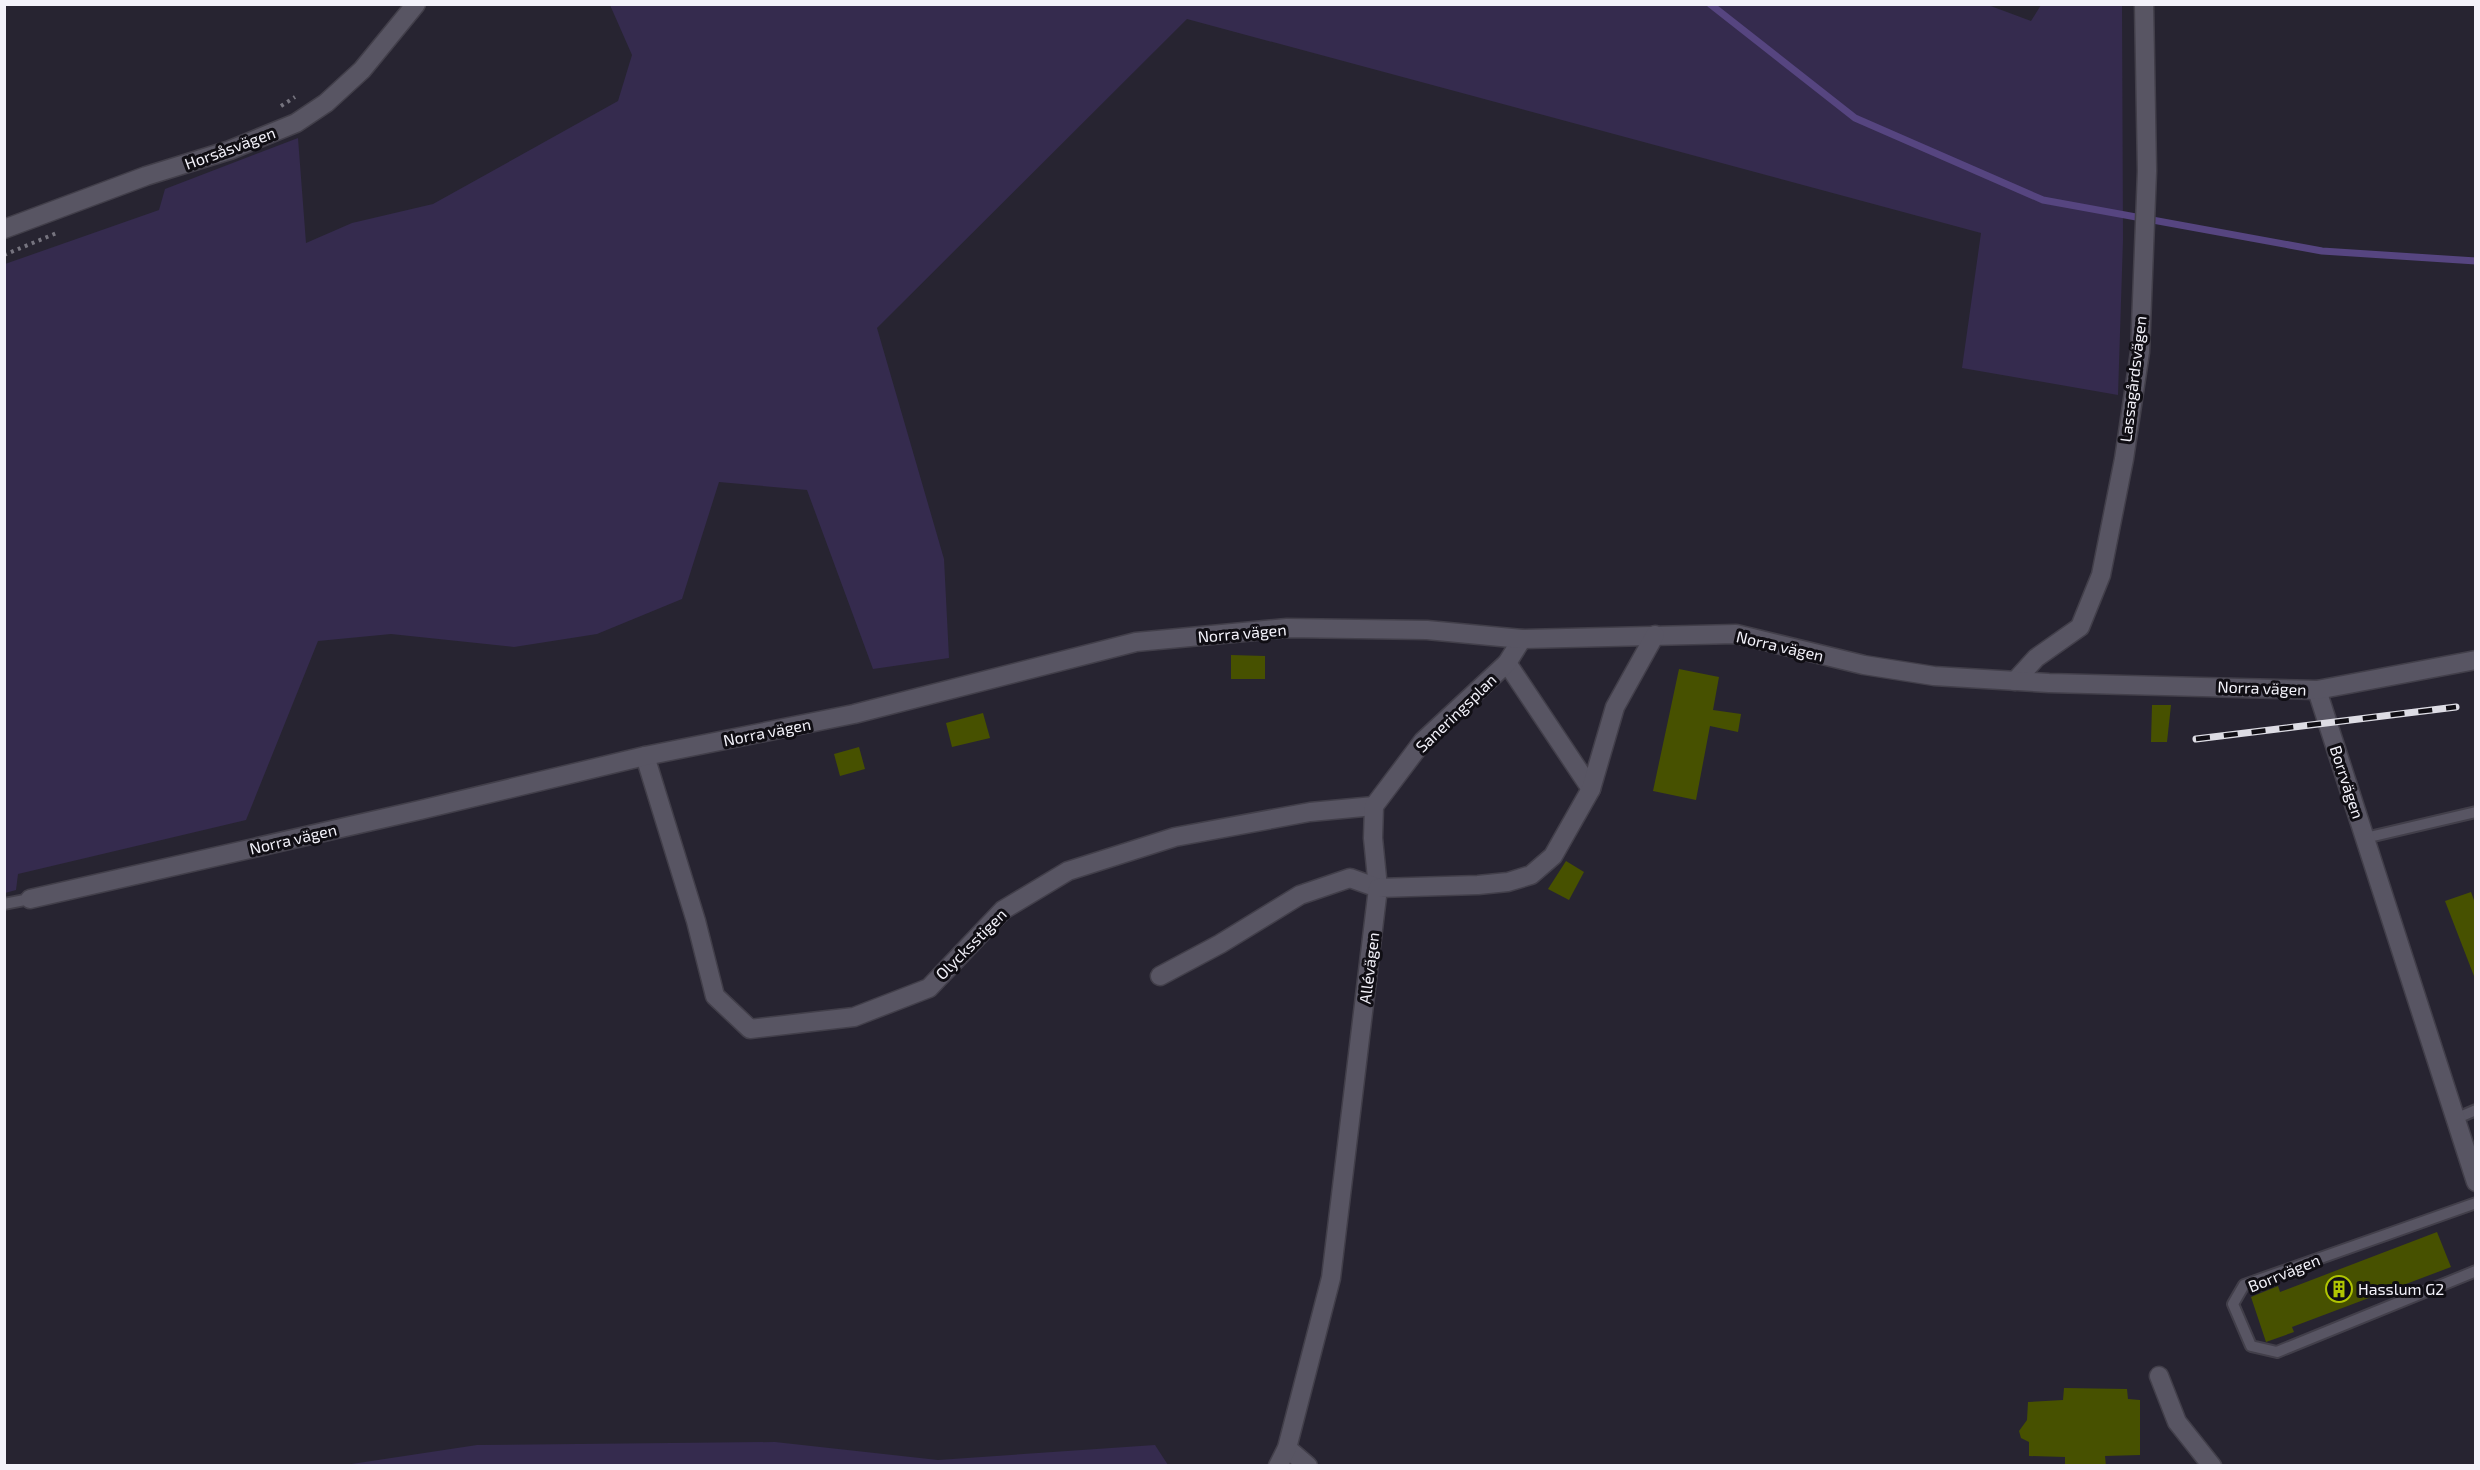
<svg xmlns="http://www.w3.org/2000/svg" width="2480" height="1470" viewBox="0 0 2480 1470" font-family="'Exo 2',sans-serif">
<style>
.green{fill:#352b4e}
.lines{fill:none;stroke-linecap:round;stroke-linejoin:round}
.stream{stroke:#564580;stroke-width:7}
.building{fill:#475100}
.lane-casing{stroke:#423f4a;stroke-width:14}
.street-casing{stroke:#423f4a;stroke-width:21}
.path{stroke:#76747f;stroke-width:4;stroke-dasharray:3 4.5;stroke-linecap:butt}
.lane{stroke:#585563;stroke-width:10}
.street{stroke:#585563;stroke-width:18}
.rail-casing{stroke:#dddce4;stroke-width:7}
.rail{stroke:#100e14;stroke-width:4.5;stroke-dasharray:14;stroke-linecap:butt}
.labels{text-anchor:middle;stroke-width:6;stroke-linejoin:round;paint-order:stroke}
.street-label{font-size:16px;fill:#f3f2fa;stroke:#100e14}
.poi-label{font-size:16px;fill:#f3f2fa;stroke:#100e14;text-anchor:start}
</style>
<rect width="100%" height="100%" fill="#272431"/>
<g class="green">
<polygon points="1988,5 2031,21 2041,5 2122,5 2123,240 2118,395 1962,368 1981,233 1187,19 877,328 944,559 949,658 873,669 807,490 719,482 682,599 597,634 514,647 391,634 318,641 246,820 18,874 16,890 5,893 5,264 159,210 165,189 298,138 306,243 352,223 433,204 618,101 632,55 610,5"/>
<polygon points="775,1442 938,1460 1155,1445 1168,1465 345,1465 477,1445"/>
</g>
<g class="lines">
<polyline class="stream" points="1710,4 1855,118 2043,200 2322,251 2476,261"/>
</g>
<g class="building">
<polygon points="1231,655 1265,656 1265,679 1231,679"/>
<polygon points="1679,669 1719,677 1713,710 1741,714 1738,732 1710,726 1696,800 1653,791"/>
<polygon points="2152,705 2171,705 2167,742 2151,742"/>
<polygon points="983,713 990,738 952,747 946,723"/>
<polygon points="859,747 865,769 840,776 834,754"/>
<polygon points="1566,861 1584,872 1569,900 1548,889"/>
<polygon points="2471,892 2475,903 2474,976 2445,901"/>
<polygon points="2437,1232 2451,1267 2292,1327 2294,1332 2266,1342 2251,1297 2278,1286 2280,1292"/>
<polygon points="2064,1388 2127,1389 2128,1399 2140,1400 2140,1455 2105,1456 2106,1466 2065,1466 2065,1457 2029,1456 2029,1442 2021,1438 2019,1431 2027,1420 2028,1402 2063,1400"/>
</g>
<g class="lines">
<defs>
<g id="lane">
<polyline points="2365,838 2476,812"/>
<polyline points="4,904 30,899"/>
<polyline points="2455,1119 2476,1110"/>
<polyline points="2476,1203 2244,1285 2233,1304 2251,1346 2277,1352 2476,1271"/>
</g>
<g id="street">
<polyline points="4,229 146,176 230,150 296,123 326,103 362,70 416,4"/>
<polyline points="1507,663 1591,789"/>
<polyline points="2015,681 2036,658 2080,627 2101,575 2124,459 2140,352 2147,171 2144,4"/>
<polyline points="2317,690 2476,1182"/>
<polyline points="645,756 696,921 715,996 750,1029 854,1017 929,988 1003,910 1068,871 1175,837 1310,812 1374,806"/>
<polyline points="1378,888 1373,838 1374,806 1423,741 1507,663 1522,639"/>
<polyline points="30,899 420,810 645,756 854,714 1136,642 1287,628 1427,630 1522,639 1736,634 1864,665 1934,676 2049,683 2317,690 2476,660"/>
<polyline points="1160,976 1220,944 1300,895 1350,878 1378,888"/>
<polyline points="2159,1376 2177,1422 2212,1466"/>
<polyline points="1287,1448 1308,1466"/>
<polyline points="1278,1466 1287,1448 1331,1278 1378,888 1478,885 1508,882 1531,875 1553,856 1591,789 1615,707 1655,635"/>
</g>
</defs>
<use href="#lane" class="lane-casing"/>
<use href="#street" class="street-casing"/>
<g class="path">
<polyline points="281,106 295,97"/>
<polyline points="4,255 59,232"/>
</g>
<use href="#lane" class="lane"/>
<use href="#street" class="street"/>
<defs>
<polyline id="rail" points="2196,739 2456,707"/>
</defs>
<use href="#rail" class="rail-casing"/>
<use href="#rail" class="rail"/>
</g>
<defs>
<symbol id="building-ring" viewBox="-11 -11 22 22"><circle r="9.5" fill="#100e14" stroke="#b0c502" stroke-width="1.5"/><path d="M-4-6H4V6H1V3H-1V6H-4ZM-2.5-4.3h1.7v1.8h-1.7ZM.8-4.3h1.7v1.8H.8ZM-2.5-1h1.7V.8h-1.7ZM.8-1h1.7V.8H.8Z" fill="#b0c502"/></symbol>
</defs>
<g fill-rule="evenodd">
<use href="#building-ring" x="2324" y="1274" width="30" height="30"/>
</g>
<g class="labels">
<g class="street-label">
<text transform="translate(230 148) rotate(-20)" y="6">Horsåsvägen</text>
<text transform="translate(2133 379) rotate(-83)" y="6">Lassagårdsvägen</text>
<text transform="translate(1242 633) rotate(-5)" y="6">Norra vägen</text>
<text transform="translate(1780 646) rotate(13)" y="6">Norra vägen</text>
<text transform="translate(2262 688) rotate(2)" y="6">Norra vägen</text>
<text transform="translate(1456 713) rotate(-44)" y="6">Saneringsplan</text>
<text transform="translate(767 732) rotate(-11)" y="6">Norra vägen</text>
<text transform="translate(2347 782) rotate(72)" y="6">Borrvägen</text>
<text transform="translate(293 839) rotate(-13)" y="6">Norra vägen</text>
<text transform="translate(971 944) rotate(-45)" y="6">Olycksstigen</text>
<text transform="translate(1369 968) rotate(-83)" y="6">Allévägen</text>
<text transform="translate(2284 1273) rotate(-22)" y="6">Borrvägen</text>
</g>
<g class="poi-label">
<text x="2358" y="1295">Hasslum G2</text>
</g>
</g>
<rect width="2480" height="1470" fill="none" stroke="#f3f2fa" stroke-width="12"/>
</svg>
